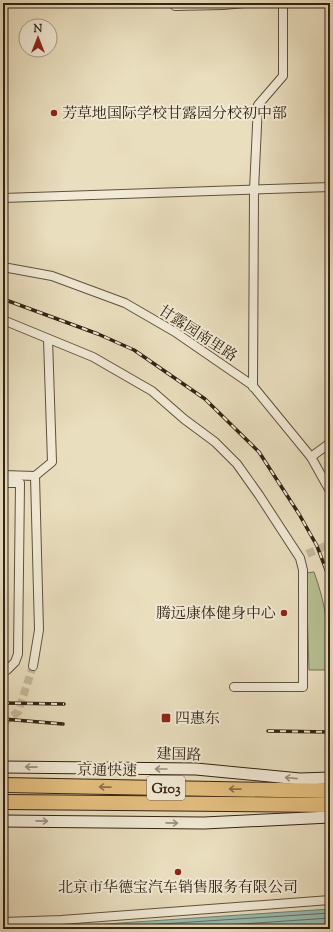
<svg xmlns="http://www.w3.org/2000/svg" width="333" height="932" viewBox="0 0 333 932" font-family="'Sorts Mill Goudy','Noto Serif SC',serif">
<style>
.green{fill:#b6c192;stroke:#747252}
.water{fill:#97bcb0;stroke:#6f7e70}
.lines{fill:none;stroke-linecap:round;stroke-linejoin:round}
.shore{stroke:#656f60;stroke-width:1}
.minor-tunnel{stroke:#c5b89b;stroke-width:8;stroke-dasharray:8 4;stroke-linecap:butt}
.minor-casing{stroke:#60513c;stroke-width:10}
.secondary-casing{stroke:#321;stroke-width:13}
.motorway-casing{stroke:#321;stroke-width:16}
.minor{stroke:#f1ead5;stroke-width:8}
.secondary{stroke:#f1ead5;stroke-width:11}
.motorway{stroke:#e4bf7f;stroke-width:14}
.rail-casing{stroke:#321;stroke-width:3.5}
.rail{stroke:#f1ead5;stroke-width:2;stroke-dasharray:6;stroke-linecap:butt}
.oneway{stroke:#9c907d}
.oneway2{stroke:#8c7048}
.poi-dot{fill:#8f2418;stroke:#f1ead5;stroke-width:1.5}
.labels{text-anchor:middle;stroke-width:4;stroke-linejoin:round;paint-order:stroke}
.shield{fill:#f1ead5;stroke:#6c5e4c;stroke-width:1}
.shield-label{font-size:14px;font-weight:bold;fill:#321}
.poi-label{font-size:15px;fill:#321;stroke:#f1ead5;text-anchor:start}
.street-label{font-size:15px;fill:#321;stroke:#f1ead5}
</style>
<rect width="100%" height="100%" fill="#e9debe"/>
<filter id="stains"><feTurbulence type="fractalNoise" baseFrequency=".005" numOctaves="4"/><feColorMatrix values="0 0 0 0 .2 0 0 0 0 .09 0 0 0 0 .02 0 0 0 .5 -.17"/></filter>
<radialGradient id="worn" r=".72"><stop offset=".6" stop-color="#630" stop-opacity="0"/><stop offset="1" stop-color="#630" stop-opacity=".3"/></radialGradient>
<path class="green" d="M 314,572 C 326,604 330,636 330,670 L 309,670 L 306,573 Z"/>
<polygon class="water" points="330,909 330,929 3,929 3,927 105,924"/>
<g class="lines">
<g class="shore">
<polyline points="83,929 330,913"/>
<polyline points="168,929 330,918"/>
<polyline points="258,929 330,924"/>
</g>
<g class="minor-tunnel">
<polyline points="307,554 330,544"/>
<polyline points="3,723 18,712 33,666"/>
</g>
<defs>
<g id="minor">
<polyline points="175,6 223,5 245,3"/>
<polyline points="3,198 330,187"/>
<polyline points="3,267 52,276 125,303 175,332 252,385 311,457 330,491"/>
<polyline points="3,320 93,357 152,391 184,419 215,442 237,464 259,495 300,558 303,570 303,687 234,687"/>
<polyline points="253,387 254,190 258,105 283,76 283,3"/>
<polyline points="311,457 330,443"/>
<polyline points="3,475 35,476"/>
<polyline points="3,483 20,483 18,654 15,662 7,670 3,670"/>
<polyline points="33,666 39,630 35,476 52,462 48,339"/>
<polyline points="3,922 61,920 330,900"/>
</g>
<g id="secondary">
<polyline points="3,767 196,769 300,779 330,778"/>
<polyline points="3,821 204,823 330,817"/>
</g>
<g id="motorway">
<polyline points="3,785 330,791"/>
<polyline points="3,802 330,805"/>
</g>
</defs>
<use href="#minor" class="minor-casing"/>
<use href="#secondary" class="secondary-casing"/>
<use href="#motorway" class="motorway-casing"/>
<use href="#minor" class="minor"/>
<use href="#secondary" class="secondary"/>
<use href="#motorway" class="motorway"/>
<defs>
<g id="rail">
<polyline points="3,299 98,334 134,350 205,399 259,452 299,514 317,546 330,580"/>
<polyline points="3,703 64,704"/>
<polyline points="3,719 63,724"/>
<polyline points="268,731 330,732"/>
</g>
</defs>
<use href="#rail" class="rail-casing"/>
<use href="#rail" class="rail"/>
</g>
<defs><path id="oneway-shaft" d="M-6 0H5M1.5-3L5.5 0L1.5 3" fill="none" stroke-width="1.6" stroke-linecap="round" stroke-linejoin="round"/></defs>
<g class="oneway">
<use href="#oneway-shaft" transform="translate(31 767) rotate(-179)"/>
<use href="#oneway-shaft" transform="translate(161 769) rotate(-180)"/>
<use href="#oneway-shaft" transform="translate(291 778) rotate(-174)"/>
<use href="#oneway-shaft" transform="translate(42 821) rotate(1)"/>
<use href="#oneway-shaft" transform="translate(172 823) rotate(1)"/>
</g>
<g class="oneway2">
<use href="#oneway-shaft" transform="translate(105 787) rotate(-179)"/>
<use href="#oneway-shaft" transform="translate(235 789) rotate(-179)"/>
</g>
<g class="poi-dot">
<circle cx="54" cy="113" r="4"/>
<circle cx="284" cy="613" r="4"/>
<rect x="161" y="713" width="10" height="10" rx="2"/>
<circle cx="178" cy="872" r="4"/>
</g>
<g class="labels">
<rect class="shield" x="147" y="776" width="38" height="24" rx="3"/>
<g class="shield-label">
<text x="166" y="793">G103</text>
</g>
<g class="poi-label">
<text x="62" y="118">芳草地国际学校甘露园分校初中部</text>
<text x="276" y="618" text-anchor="end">腾远康体健身中心</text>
<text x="175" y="723">四惠东</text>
<text x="178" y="892" text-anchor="middle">北京市华德宝汽车销售服务有限公司</text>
</g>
<g class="street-label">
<text transform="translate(198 333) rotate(33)" y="5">甘露园南里路</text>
<text transform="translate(179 754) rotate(2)" y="5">建国路</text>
<text transform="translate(107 770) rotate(1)" y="5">京通快速</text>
</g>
</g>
<rect width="333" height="932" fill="none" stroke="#e9debe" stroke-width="16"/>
<rect x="4" y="4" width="325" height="924" fill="none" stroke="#321" stroke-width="2"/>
<rect x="8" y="8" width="317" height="916" fill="none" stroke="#321"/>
<g transform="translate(38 38)"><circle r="19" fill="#f1ead5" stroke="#a59a87"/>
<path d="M0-3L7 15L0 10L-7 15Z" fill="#8f2418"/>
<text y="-6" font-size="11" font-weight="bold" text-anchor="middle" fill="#332211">N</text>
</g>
<rect width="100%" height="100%" filter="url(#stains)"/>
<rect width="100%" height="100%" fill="url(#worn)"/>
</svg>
